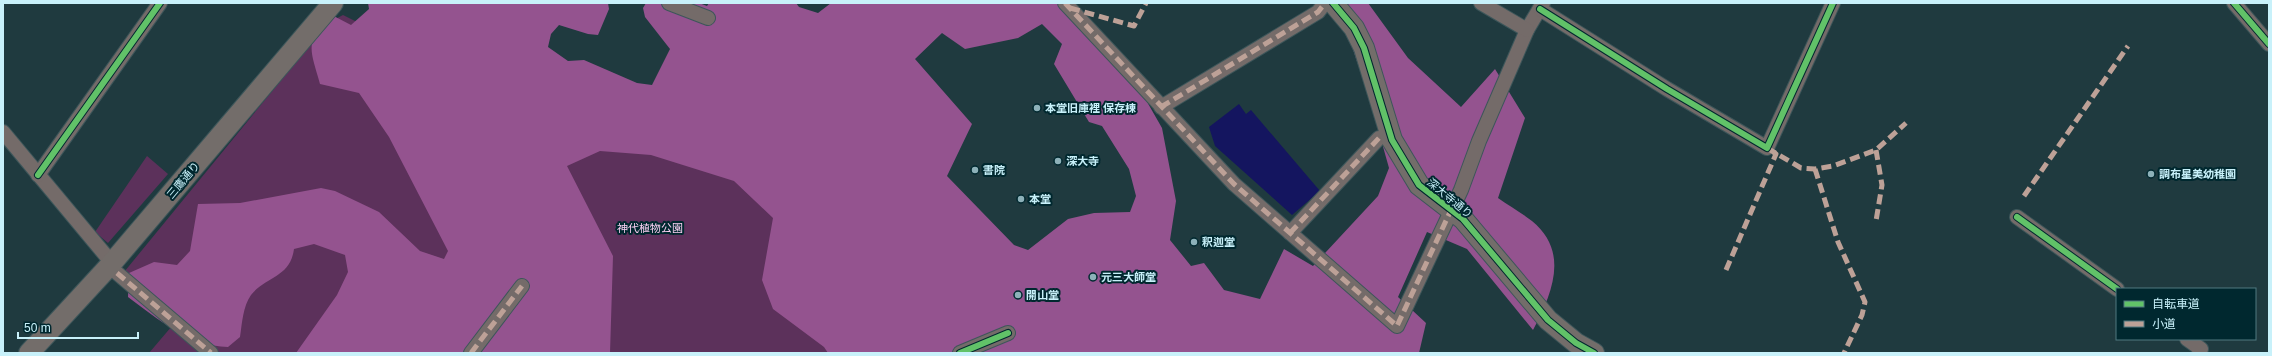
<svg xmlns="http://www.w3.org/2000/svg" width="2272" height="356" viewBox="0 0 2272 356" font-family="Arial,'Noto Sans JP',sans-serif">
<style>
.green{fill:#5c315b}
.forest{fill:#94538f;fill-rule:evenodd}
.water{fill:#14155f}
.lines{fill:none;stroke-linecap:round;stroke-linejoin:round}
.street-casing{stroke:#3d565a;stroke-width:16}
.secondary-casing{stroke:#3d565a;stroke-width:22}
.street{stroke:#746b69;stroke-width:14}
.secondary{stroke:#736d6a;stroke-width:20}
.quiet{stroke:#bda197;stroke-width:5;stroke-dasharray:10 5;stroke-linecap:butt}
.cycleway-casing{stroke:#00282f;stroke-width:8}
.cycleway{stroke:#61c268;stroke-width:6}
.poi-dot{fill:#8db1b9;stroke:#00282f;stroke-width:1.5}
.labels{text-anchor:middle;stroke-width:4;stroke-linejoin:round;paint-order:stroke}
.poi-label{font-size:11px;font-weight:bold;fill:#c8f1fa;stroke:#00282f;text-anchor:start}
.street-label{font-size:11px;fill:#c8f1fa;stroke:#00282f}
.park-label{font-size:11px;fill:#fbd0f3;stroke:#00282f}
</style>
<rect width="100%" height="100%" fill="#1f3a3f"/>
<g class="green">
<polygon points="343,15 359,23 555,353 149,353 172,326 120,277 328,23"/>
<polygon points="436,60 598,68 989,353 577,353"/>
<polygon points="147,156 168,174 108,243 95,232"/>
</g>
<path class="forest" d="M 368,3 L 608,3 L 609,9 L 598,35 L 588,34 L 559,25 L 551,34 L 548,47 L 568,61 L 584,60 L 637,83 L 652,85 L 670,49 L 645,17 L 643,8 L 646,3 L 699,3 L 707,6 L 709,3 L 796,3 L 799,7 L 818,13 L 831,3 L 1057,3 L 1146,100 L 1162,128 L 1176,201 L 1170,240 L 1191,266 L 1204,263 L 1224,290 L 1260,299 L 1284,249 L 1313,266 L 1378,196 L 1389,168 L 1371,104 L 1347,31 L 1319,3 L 1368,3 L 1408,58 L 1461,107 L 1495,69 L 1525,118 L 1498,198 C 1509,206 1522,213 1532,221 C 1570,252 1552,294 1533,330 L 1467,249 L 1427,232 L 1398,297 L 1426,323 L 1419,353 L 828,353 L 824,347 L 773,309 L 762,280 L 773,218 L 734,181 L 651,155 L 600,151 L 567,166 L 613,256 L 610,353 L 296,353 L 337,295 L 348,272 L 345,255 L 314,244 L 294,249 C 290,278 266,276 251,295 C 243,306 242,323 240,337 L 228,347 C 189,346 158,319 128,297 L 129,273 L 154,262 L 177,265 L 190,251 L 198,204 L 240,203 L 321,188 L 335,191 L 379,212 L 420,251 L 444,259 L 448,251 L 389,137 L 359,93 L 320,84 C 310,48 305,45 328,13 L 351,25 L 369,9 ZM 1042,24 L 1062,44 L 1054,64 L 1089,122 L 1102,126 L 1129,169 L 1136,196 L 1130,212 L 1094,213 L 1068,219 L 1028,250 L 1014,245 L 947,176 L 972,124 L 915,59 L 942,33 L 965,49 L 1018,38 Z"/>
<polygon class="water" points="1239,104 1246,114 1251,110 1320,191 1292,215 1215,146 1209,127"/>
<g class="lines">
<defs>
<g id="street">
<polyline points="669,3 708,18"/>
<polyline points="1065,3 1234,184 1397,326 1461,190 1479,141 1527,30 1543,3"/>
<polyline points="1481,3 1527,30"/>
<polyline points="2234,3 2269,44"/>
<polyline points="1540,9 1667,89 1767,148 1833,3"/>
<polyline points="1161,107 1318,12 1325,3"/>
<polyline points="3,132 112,263"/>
<polyline points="38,175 160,3"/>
<polyline points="2017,217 2117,289"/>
<polyline points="1290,233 1379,138"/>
<polyline points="117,273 211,353"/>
<polyline points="2187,339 2201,349 2199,353"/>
<polyline points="471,353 522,286"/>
<polyline points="960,353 1008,333"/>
</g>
<g id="secondary">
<polyline points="1333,3 1354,28 1364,48 1392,140 1419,185 1463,219 1548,320 1576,343 1594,353"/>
<polyline points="29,353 112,263 333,3"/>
</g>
</defs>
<use href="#street" class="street-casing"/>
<use href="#secondary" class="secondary-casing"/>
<use href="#street" class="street"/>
<use href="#secondary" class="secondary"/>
<g class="quiet">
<polyline points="1065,3 1234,184 1397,326 1451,210"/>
<polyline points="1070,8 1134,26 1146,3"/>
<polyline points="1161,107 1318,12 1325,3"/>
<polyline points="1767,148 1801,168 1815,169 1833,166 1876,150 1906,123"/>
<polyline points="1876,150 1882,185 1876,221"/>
<polyline points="1815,169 1838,242 1865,302 1862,315 1844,353"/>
<polyline points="2024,196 2128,46"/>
<polyline points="1290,233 1379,138"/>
<polyline points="1726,270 1776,154 1772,151"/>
<polyline points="117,273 211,353"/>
<polyline points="471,353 522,286"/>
</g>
<defs>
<g id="cycleway">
<polyline points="1333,3 1354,28 1364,48 1392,140 1419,185 1463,219 1548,320 1576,343 1594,353"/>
<polyline points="2234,3 2269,44"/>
<polyline points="1540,9 1667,89 1767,148 1833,3"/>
<polyline points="38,175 160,3"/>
<polyline points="2017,217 2117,289"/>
<polyline points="960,353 1008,333"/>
</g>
</defs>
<use href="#cycleway" class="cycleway-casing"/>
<use href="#cycleway" class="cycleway"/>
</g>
<g class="poi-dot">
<circle cx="1037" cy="108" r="4"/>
<circle cx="1058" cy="161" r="4"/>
<circle cx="975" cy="170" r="4"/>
<circle cx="2151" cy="174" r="4"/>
<circle cx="1021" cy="199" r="4"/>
<circle cx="1194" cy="242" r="4"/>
<circle cx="1093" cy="277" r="4"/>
<circle cx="1018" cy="295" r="4"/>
</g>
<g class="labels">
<g class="poi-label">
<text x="1045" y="112">本堂旧庫裡 保存棟</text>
<text x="1066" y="165">深大寺</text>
<text x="983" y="174">書院</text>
<text x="2159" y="178">調布星美幼稚園</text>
<text x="1029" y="203">本堂</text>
<text x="1202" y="246">釈迦堂</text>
<text x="1101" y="281">元三大師堂</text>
<text x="1026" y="299">開山堂</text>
</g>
<g class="street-label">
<text transform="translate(183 180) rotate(-50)" y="4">三鷹通り</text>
<text transform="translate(1450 198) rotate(40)" y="4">深大寺通り</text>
</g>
<g class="park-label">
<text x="650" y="232">神代植物公園</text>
</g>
</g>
<rect width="2272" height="356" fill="none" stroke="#c8f1fa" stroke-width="8"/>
<rect x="2116" y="288" width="140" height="52" fill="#00282f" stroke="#507880"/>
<rect x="2124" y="301" width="20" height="6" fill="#61c268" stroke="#507880"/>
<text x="2152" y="308" font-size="12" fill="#c8f1fa">自転車道</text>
<rect x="2124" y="321" width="20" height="6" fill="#bda197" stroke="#507880"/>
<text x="2152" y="328" font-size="12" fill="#c8f1fa">小道</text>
<path d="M18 332v6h120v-6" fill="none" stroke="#c8f1fa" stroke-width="2"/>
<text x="24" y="332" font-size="12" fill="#c8f1fa" stroke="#00282f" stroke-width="3" paint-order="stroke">50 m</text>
</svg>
